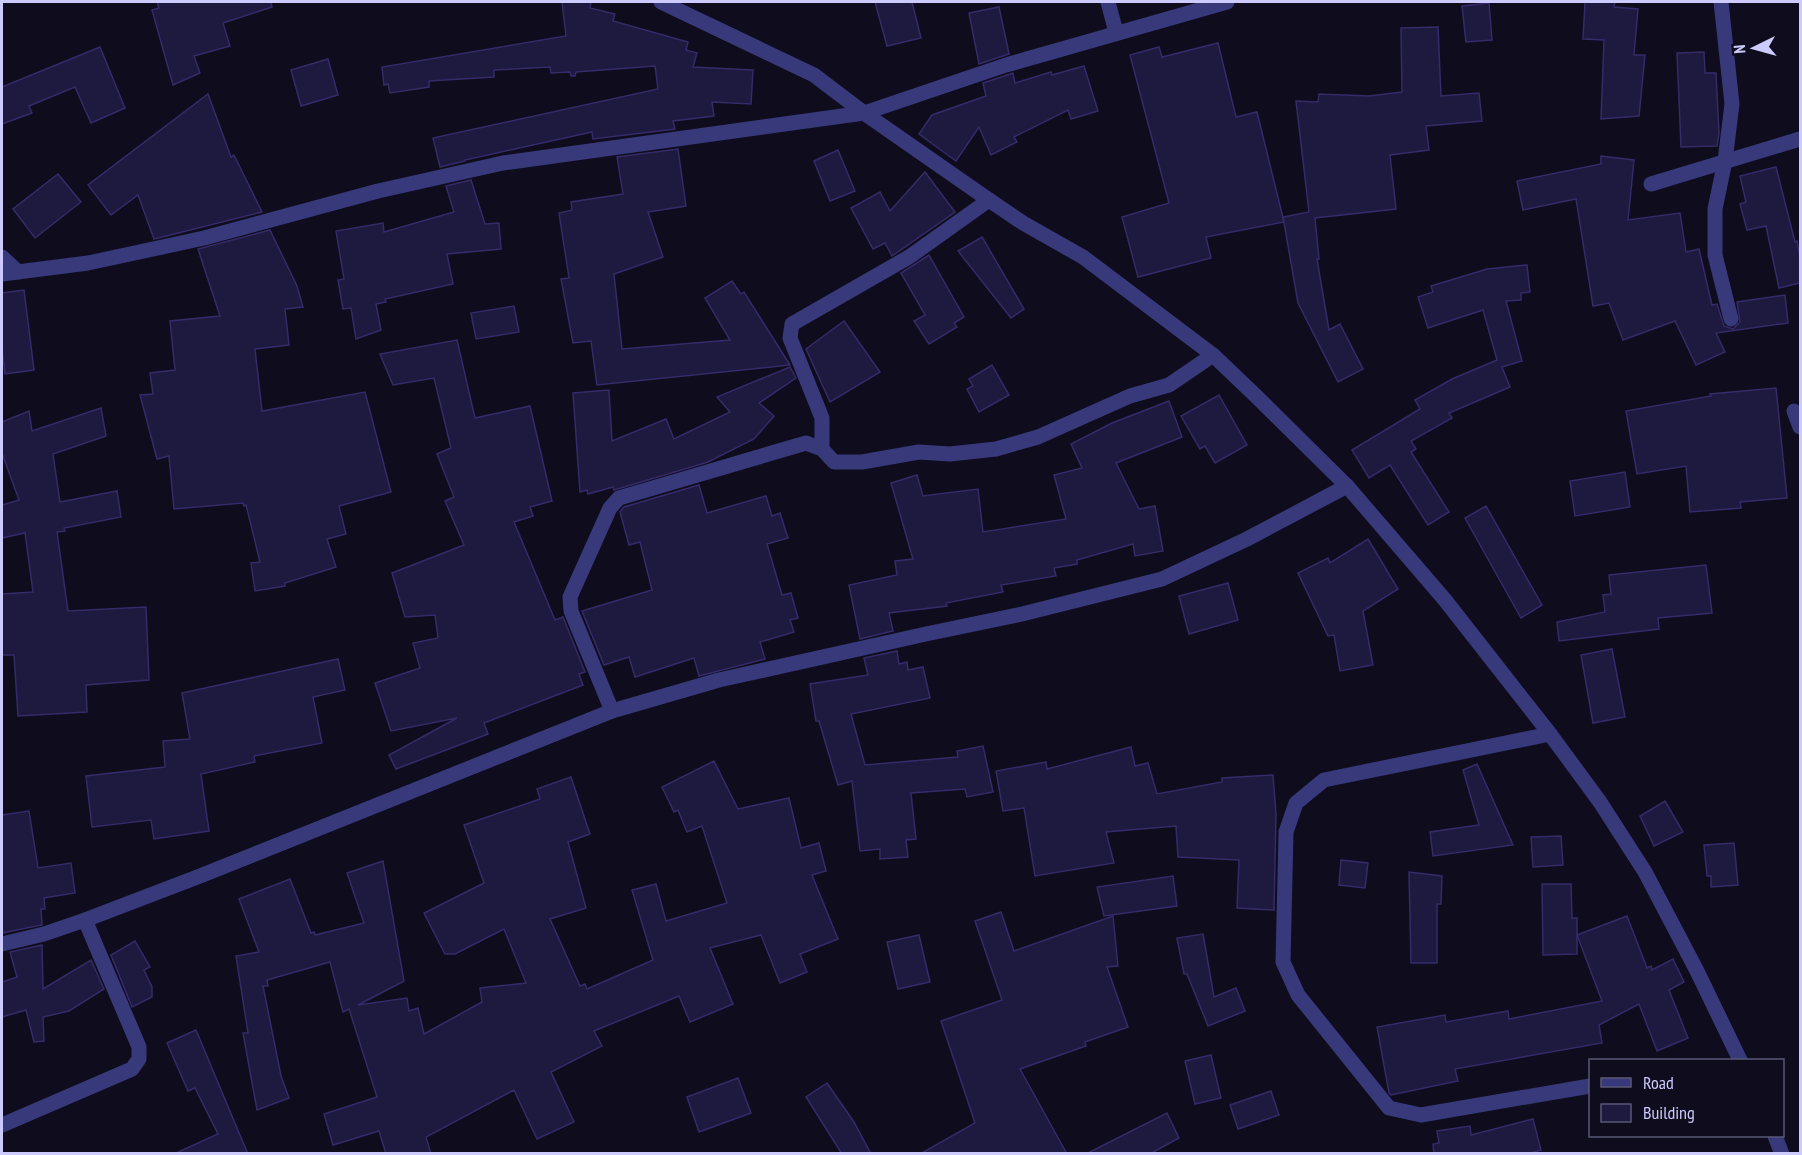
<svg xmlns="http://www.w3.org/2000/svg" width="1802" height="1155" viewBox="0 0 1802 1155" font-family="'PT Sans Narrow',sans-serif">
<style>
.building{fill:#1e193e;stroke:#352b69;stroke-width:1.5}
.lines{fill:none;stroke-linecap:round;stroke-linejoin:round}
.minor{stroke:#38397b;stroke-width:15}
</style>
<rect width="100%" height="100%" fill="#0e0c1d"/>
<g class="building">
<polygon points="157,2 271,2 272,7 223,23 230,46 194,56 200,73 173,85 152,10 159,8"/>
<polygon points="562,2 591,2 590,8 615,14 613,21 688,42 686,50 697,53 693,67 753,70 751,104 712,102 714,116 673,121 675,129 593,139 592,132 465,160 465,161 440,167 433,138 658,89 655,66 576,72 575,76 571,76 570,72 551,73 550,67 494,70 494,77 429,81 429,87 390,93 388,84 384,85 382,67 566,36"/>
<polygon points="875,2 912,2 921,38 887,46"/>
<polygon points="1585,2 1615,2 1614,7 1638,9 1634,55 1645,55 1639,116 1601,119 1604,40 1583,39"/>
<polygon points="1489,3 1492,40 1466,42 1462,6"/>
<polygon points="999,7 1009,54 979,64 969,13"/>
<polygon points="1438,27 1441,96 1479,93 1482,121 1426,126 1429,150 1390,155 1396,209 1315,218 1319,259 1317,259 1329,330 1340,324 1363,369 1338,382 1298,303 1283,217 1309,212 1296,101 1318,102 1319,94 1369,96 1402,92 1401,28"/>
<polygon points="1218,43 1236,117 1257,112 1284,222 1206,237 1211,258 1138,277 1122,217 1169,203 1130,55 1159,47 1162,57"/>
<polygon points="100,47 125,108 91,123 75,87 29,106 32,113 2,124 2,87"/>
<polygon points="1704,52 1705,73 1716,73 1719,133 1717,146 1681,147 1677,53"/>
<polygon points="328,59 338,95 301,106 291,70"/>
<polygon points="1084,66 1098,111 1071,119 1068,110 1014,137 1017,142 991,155 979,127 956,161 919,134 932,115 986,96 983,83 1013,73 1015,83 1051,72 1052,75"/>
<polygon points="208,94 231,157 234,155 262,212 154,239 138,195 111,215 88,185"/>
<polygon points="678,149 686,206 648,212 663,257 614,274 622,349 730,340 705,298 732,281 741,294 744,292 790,365 597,385 591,341 573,343 561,279 569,278 559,213 572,210 571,202 623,194 617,157"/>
<polygon points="838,150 855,191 830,201 814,161"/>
<polygon points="1601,156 1634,160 1628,220 1680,213 1686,252 1699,249 1712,305 1717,304 1724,326 1733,329 1740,322 1737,302 1785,295 1788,323 1716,333 1725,352 1696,365 1675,321 1623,340 1609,303 1593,306 1576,199 1523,210 1517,181 1601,164"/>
<polygon points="1776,167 1795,242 1797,241 1800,257 1800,283 1779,288 1766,226 1747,230 1740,204 1746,202 1740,176"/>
<polygon points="925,172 955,212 892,256 885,243 873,249 851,208 880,192 890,211"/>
<polygon points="58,174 81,202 35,238 13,209"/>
<polygon points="471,180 485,224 499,223 501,249 447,254 453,284 385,299 386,302 376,304 381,330 356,339 351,308 343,309 338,280 344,279 336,231 383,223 384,232 454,212 446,186"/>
<polygon points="270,230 297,286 303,307 285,309 289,345 255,349 262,411 365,392 391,492 339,506 346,534 327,539 336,567 285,583 285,586 255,591 251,563 260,562 246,505 244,506 243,503 174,509 169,456 157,459 140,395 153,394 150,373 175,370 170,321 220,316 198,249"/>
<polygon points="982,237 1024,309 1011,318 958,251"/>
<polygon points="929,255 964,317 954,323 957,327 929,344 914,321 925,315 901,273"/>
<polygon points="1527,265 1530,292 1521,293 1521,300 1506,301 1522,361 1502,367 1510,387 1449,413 1452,418 1411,441 1416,449 1411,452 1449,512 1428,525 1390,465 1369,478 1352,450 1420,409 1415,400 1452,379 1497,360 1483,310 1428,328 1418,297 1433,292 1431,286 1487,269"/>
<polygon points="24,290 34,370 5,374 2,348 2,293"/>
<polygon points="514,306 519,332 476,339 471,313"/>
<polygon points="844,321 880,372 830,402 806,349"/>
<polygon points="457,340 475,418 530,406 552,501 530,507 533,516 514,522 555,620 563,617 585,672 579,674 583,685 484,723 488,734 475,739 396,769 389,755 457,718 391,731 375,683 420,668 413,643 438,638 435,615 405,617 392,573 464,545 445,501 454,497 437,454 451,448 434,378 393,385 380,354"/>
<polygon points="992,365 1009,395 979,412 967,389 973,386 969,379"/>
<polygon points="790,367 796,378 759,403 774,416 754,439 708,462 614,490 613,487 588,494 587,490 580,492 573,393 609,390 612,441 666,419 674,439 730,412 717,397"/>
<polygon points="1776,388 1787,498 1740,502 1741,508 1690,512 1686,466 1637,474 1626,411 1711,396 1710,394"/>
<polygon points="1219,395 1247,445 1215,463 1205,446 1200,449 1181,416"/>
<polygon points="1169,401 1182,437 1116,463 1139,509 1155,506 1163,551 1135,556 1133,544 1077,560 1077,564 1054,568 1056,576 1001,585 1003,592 946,603 947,606 889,613 893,631 860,639 849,585 897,575 895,561 913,559 891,483 917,475 923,496 978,489 983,532 1066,519 1054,475 1082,468 1071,444 1112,423"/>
<polygon points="101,408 106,436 53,454 60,502 117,491 121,517 64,528 65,531 57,532 68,611 146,607 149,680 86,685 87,712 18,716 14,655 2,655 2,594 33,592 25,533 2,538 2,505 19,500 2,453 2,422 29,411 32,431"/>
<polygon points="1625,472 1630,507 1575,516 1570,481"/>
<polygon points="699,485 707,513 766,496 772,516 780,513 788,538 767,544 782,595 791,593 798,618 790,620 794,632 760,642 765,659 699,676 694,658 635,677 629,657 604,665 582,611 652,590 640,542 629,545 620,512 624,507"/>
<polygon points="1486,506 1542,605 1521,618 1465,518"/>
<polygon points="1368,539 1398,589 1363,611 1373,665 1340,671 1334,635 1328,636 1298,573 1328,558 1330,563"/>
<polygon points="1706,565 1712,613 1658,618 1659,629 1559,641 1557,622 1605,612 1603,595 1611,594 1609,575"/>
<polygon points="1228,583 1238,620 1189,634 1179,596"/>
<polygon points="1612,649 1625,717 1593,723 1581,655"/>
<polygon points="897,651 899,664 907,662 908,670 923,667 930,698 851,714 865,765 958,757 957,751 983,746 993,792 967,797 965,789 911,793 916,839 906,840 908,857 880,859 880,849 860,851 852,781 838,785 819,721 816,721 810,684 868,675 864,658"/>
<polygon points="338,659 345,690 313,697 322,743 254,756 255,762 201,774 209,831 154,839 151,820 92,827 86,776 165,767 163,741 190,739 182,693"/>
<polygon points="1131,747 1135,766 1148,763 1157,794 1222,782 1222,778 1273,775 1276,814 1274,910 1237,908 1239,860 1178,857 1176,826 1106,832 1114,863 1035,876 1024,808 1003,811 996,771 1046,762 1047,769"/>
<polygon points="714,761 738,809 789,798 801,848 819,843 826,871 812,875 838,939 800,954 807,972 780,983 761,935 710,948 733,1004 690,1022 679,996 594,1031 602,1046 551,1072 574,1122 537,1139 514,1090 426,1137 431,1154 386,1154 379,1131 333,1145 324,1114 377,1097 349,1009 343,1012 330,962 267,980 268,986 263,986 281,1076 289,1098 257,1110 243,1033 248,1033 236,956 259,952 239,899 290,879 311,933 314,932 315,935 364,923 347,873 383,861 404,981 358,1005 407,998 409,1011 418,1008 424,1034 482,1002 480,988 526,983 504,929 455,954 445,954 424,913 484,883 464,825 540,799 537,789 571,777 590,834 568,842 586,908 550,919 580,986 585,984 587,989 653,960 632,890 656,884 666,921 727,903 702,826 687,832 678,810 674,812 662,787"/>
<polygon points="1477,764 1513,845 1433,856 1430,832 1479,825 1463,770"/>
<polygon points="1665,801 1683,832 1654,846 1640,816"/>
<polygon points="29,811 38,868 71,863 75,893 44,898 45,909 41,909 42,925 2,933 2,815"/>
<polygon points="1561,836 1563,865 1533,867 1531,837"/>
<polygon points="1734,843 1738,885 1711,887 1711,876 1707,876 1704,845"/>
<polygon points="1341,860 1368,863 1365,888 1339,885"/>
<polygon points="1409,872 1442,876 1441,904 1437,904 1437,963 1411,963"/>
<polygon points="1173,876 1177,906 1104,916 1097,887"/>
<polygon points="1542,884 1571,884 1572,918 1577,918 1577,954 1543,955"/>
<polygon points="1001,912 1014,951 1113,916 1118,966 1107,967 1128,1027 1085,1042 1086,1046 1020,1069 1067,1154 920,1154 975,1123 941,1021 1002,1000 975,921"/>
<polygon points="1627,916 1647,968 1651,966 1652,970 1673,959 1684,982 1669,990 1688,1038 1657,1051 1639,1004 1599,1025 1602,1043 1455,1069 1458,1081 1391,1095 1389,1093 1377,1027 1445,1015 1446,1022 1508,1011 1509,1019 1602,1001 1577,935"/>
<polygon points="1203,934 1214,997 1236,988 1245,1011 1208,1026 1187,974 1184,974 1177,938"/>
<polygon points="919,935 930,982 898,989 887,942"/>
<polygon points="135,941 150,967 144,970 152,987 152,997 132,1007 111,955"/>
<polygon points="42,945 43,989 91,960 104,989 69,1011 43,1017 44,1041 34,1042 26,1010 2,1017 2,982 17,977 10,952"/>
<polygon points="196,1030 237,1128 248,1154 174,1154 218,1134 195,1088 188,1091 167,1043"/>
<polygon points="1211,1055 1221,1098 1195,1104 1185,1061"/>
<polygon points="738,1078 751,1113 699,1132 687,1097"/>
<polygon points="827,1083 854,1122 871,1154 842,1154 806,1097"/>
<polygon points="1271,1091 1279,1115 1238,1129 1230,1105"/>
<polygon points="1167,1113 1179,1138 1150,1154 1086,1154"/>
<polygon points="1533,1119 1541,1150 1527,1154 1434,1154 1433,1144 1439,1143 1437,1131 1470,1126 1471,1135"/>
</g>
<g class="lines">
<g class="minor">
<polyline points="661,2 814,75 864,113 989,200 1023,223 1083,257 1213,355 1257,397 1347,486 1445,600 1550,734 1600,802 1645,872 1697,971 1740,1060"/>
<polyline points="1108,2 1116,32"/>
<polyline points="1721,2 1732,104 1725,161 1715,209 1715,255 1731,319"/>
<polyline points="1651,184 1800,139"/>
<polyline points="2,257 18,272"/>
<polyline points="2,274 88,263 204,238 378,191 503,163 864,113 1006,65 1227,2"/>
<polyline points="1794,411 1800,427"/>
<polyline points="822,449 822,418 790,338 792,324 909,257 989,200"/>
<polyline points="612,711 571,611 570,597 610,508 619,498 806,443 822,449 834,462 862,462 919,452 950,454 996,449 1038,437 1130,396 1169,385 1213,355"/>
<polyline points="1550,734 1324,780 1296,803 1286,832 1283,962 1298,995 1389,1108 1421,1115 1590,1086"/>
<polyline points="2,944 44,934 85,920 200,876 612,711 719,680 926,634 1022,614 1162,579 1247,539 1347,486"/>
<polyline points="2,1125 132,1069 139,1059 139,1047 85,920"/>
<polyline points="1775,1136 1782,1154"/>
</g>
</g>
<rect width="1802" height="1155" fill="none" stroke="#cdcafe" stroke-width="6"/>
<rect x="1589" y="1059" width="195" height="78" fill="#0e0c1d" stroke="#5a5877" stroke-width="1.5"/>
<rect x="1601" y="1078" width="30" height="9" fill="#38397b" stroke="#5a5877" stroke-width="1.5"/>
<text x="1643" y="1089" font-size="18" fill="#cdcafe">Road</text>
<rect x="1601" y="1104" width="30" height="18" fill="#1e193e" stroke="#5a5877" stroke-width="1.5"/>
<text x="1643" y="1119" font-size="18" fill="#cdcafe">Building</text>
<g transform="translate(1754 48) rotate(265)" stroke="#0e0c1d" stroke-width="4.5" paint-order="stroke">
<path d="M0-4.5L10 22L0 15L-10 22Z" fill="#cdcafe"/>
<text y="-9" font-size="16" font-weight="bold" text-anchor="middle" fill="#cdcafe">N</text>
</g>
</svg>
